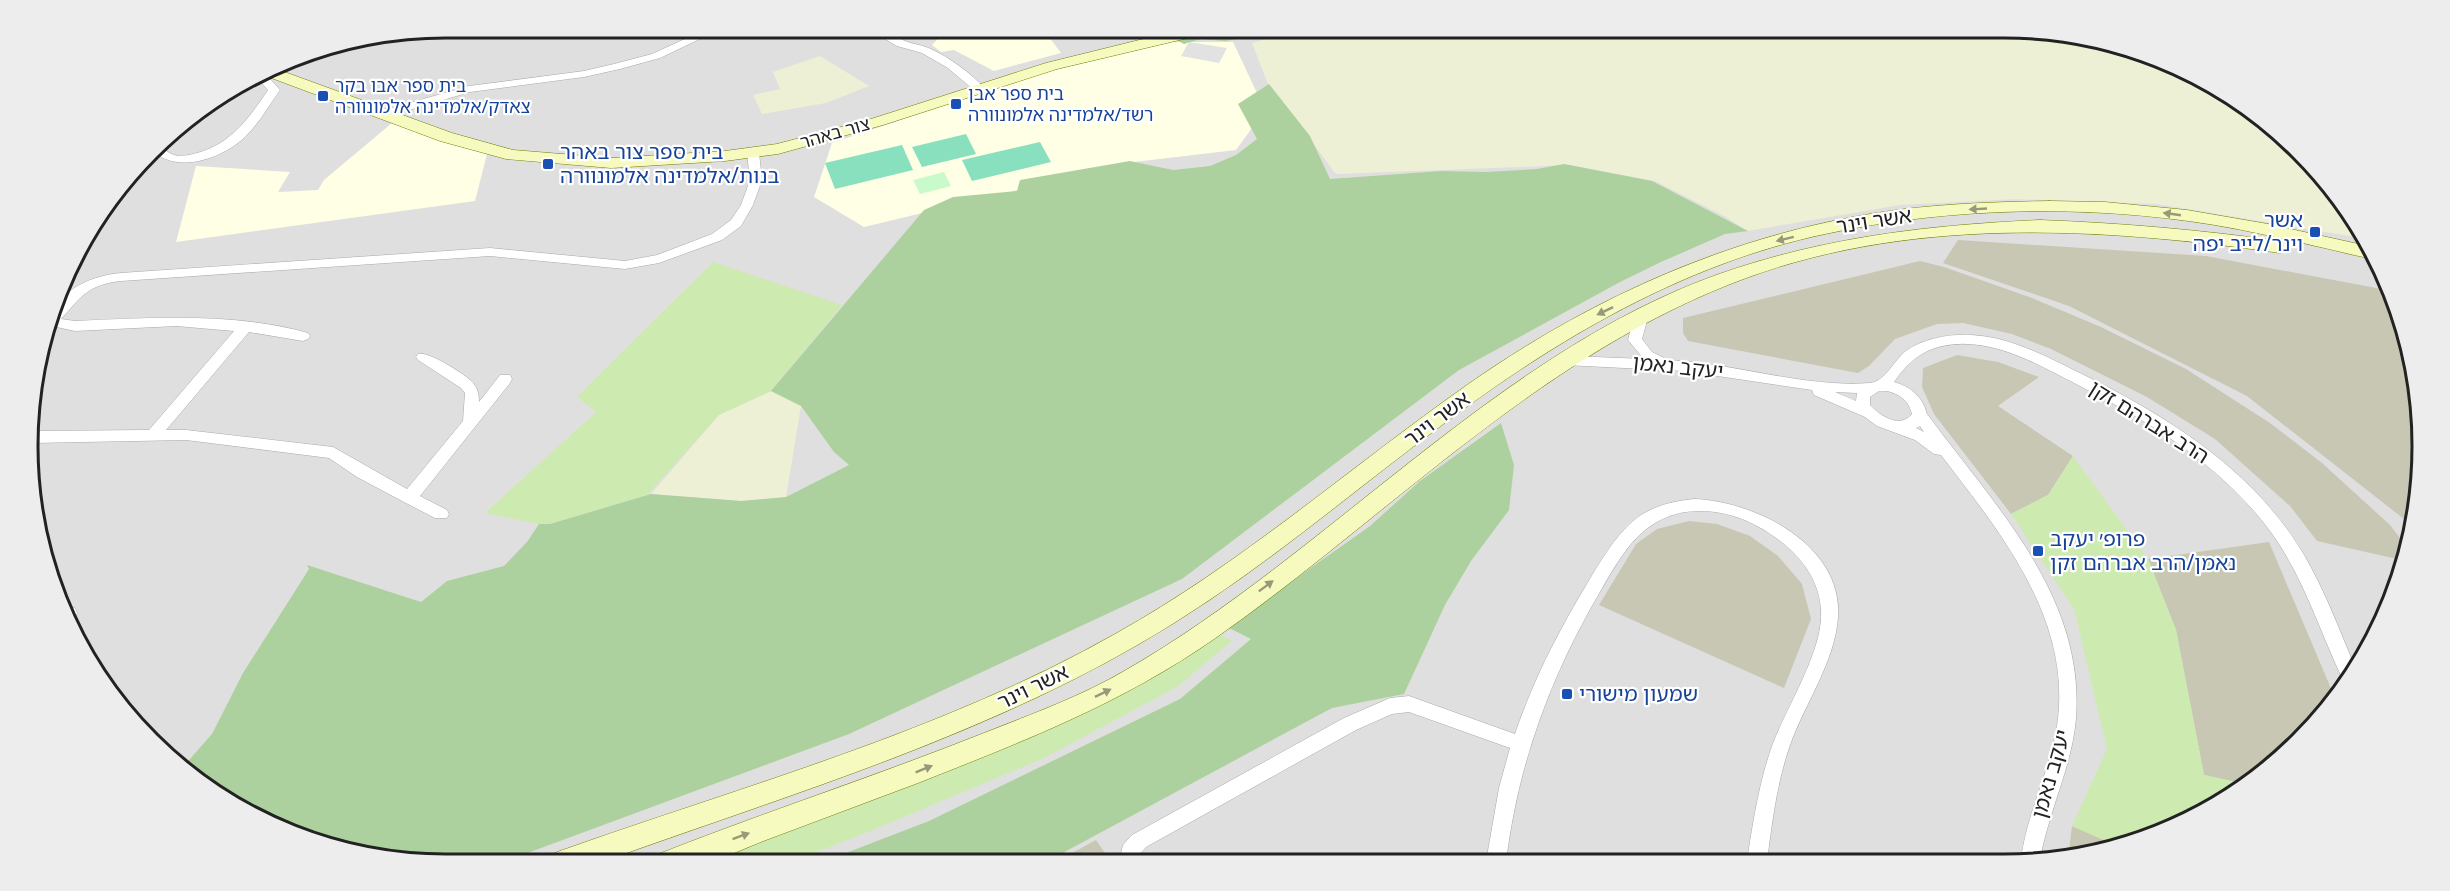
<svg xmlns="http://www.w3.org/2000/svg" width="2450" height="891" viewBox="0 0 2450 891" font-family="'Noto Sans','Noto Sans Hebrew',sans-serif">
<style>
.residential{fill:#e0dfdf}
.education{fill:#ffffe5}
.construction{fill:#c7c7b4}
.farmland{fill:#eef0d5}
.grass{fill:#cdebb0}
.forest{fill:#add19e}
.park{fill:#c8facc}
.pitch{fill:#88e0be}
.parking{fill:#e2e2e2}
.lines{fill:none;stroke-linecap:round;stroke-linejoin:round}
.street-casing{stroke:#a9a9a9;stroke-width:1}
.secondary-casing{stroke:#707d05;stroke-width:1}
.street{fill:#fff;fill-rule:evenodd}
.secondary{fill:#f7fabf;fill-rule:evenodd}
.oneway{fill:#979978}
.transit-dot{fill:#1a4fb4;stroke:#fff;stroke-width:2}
.labels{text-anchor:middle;stroke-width:4.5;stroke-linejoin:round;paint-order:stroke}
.far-transit-label{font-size:18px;fill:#164399;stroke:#fff;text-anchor:start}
.far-street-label{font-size:18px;fill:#222;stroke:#fff}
.transit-label{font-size:21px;fill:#164399;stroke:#fff;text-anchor:start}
.street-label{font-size:21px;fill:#222;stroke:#fff}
.rim{fill:none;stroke:#222;stroke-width:3}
</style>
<rect width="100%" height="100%" fill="#f2efe9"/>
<polygon class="residential" points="446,27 2004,27 2113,41 2190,70 2260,114 2319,170 2367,237 2401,311 2419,391 2422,473 2409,554 2353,678 2281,760 2189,821 2059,860 446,864 337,850 261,821 191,778 97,678 59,606 35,527 31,391 49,311 83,237 170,131 237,83 311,49"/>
<g class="education">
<polygon points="949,27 1085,27 1049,37 1061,53 994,71 954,50 941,52 932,45"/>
<polygon points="1166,42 1233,42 1265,110 1236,150 1134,162 864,227 814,197 832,143 1035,75"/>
<polygon points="392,123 487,154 475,201 176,242 196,166 290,172 278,192 318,190 324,180"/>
</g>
<g class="construction">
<polygon points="1958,240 2206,256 2392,291 2401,311 2419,391 2422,473 2414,522 2409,523 2247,396 2069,306 1943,263"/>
<polygon points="1920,261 1944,267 2032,298 2101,327 2186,369 2270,423 2322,463 2390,525 2409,550 2406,561 2317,541 2290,506 2215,439 2147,397 2051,349 2012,334 1963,323 1937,324 1895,339 1869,366 1858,373 1688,341 1683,333 1683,318"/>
<polygon points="1957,355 1998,362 2039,377 1998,406 2073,456 2048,495 2011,514 1934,414 1922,387 1923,368"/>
<polygon points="1689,521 1717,524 1750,536 1778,556 1802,584 1811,619 1784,688 1599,605 1636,544 1657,529"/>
<polygon points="2269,542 2335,698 2281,760 2245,784 2204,775 2176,630 2148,559"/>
<polygon points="2072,826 2113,844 2068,858"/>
<polygon points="1096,840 1112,863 1054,863"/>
</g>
<g class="farmland">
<polygon points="1310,27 2004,27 2113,41 2190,70 2260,114 2319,170 2368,239 2157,204 2015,199 1900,205 1747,231 1726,217 1655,181 1569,165 1336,174 1268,84 1252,43"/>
<polygon points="820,56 869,86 826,103 762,114 753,95 780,89 773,72"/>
<polygon points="771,391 801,406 786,497 741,501 651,494 719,415"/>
</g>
<g class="grass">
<polygon points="713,262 842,305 771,391 719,415 647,495 550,524 539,524 485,513 596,412 577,397"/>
<polygon points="2073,456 2148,559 2176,630 2204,775 2245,784 2189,821 2113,844 2072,826 2107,749 2074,609 2011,514 2048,495"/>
<polygon points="1218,633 1232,641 1177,687 1042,759 868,832 789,863 690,863 933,771"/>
</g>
<g class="forest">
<path d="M 1117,27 L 1307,27 L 1225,41 L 1201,39 L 1184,44 C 1180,42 1175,38 1171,37 C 1150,36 1134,45 1117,27 Z"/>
<polygon points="1269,84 1310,136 1330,179 1441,171 1486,172 1537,169 1564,164 1652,181 1748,231 1725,234 1661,262 1620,282 1459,370 1182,579 849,734 498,864 445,864 337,850 281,829 291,829 261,821 191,778 182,768 212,734 243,673 309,569 307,565 421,602 447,581 504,566 527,542 539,524 550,524 651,494 741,501 786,497 849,465 834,452 801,406 771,391 924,210 953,197 1017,191 1020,180 1130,161 1173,170 1210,166 1236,155 1257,139 1238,104"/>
<polygon points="1501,423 1514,465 1509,510 1471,561 1445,605 1404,694 1332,708 1044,863 820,863 929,821 1180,699 1251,639 1227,627 1370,526 1420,481"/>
</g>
<polygon class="park" points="944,172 951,186 920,194 913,180"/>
<g class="pitch">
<polygon points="966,134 976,154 922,167 912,147"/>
<polygon points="1040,142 1051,162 972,181 962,160"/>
<polygon points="902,145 913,170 835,189 825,163"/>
</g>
<polygon class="parking" points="1189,42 1227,48 1219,63 1181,56"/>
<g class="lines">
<defs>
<g id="street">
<polygon points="711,27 725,27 660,58 620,69 584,77 470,92 382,118 376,114 378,112 469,86 584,71 614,64 652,54"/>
<path d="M 880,27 L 890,27 C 897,44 915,42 931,49 C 950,58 971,73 985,89 L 983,91 L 975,91 L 948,68 L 922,53 L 897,46 L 885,39 Z"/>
<path d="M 263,71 L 280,90 C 269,105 260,122 246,136 C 225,157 179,175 153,151 L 158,145 C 163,148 168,153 174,155 C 181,157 190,155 197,153 C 231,144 249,118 268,90 L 255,75 Z"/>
<path d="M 753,149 L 759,153 L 762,180 L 753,205 L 741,226 L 722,240 L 659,263 L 625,269 L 490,256 L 121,281 C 87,285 82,296 61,319 L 75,321 C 150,318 235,312 308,333 L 310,336 L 308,339 L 303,341 L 249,332 L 166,430 L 186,430 L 333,447 L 407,489 L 463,421 L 465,393 L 461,388 L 418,360 L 416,357 L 418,354 C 428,351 461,372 470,380 C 477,386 479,393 479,402 L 500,375 L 510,375 L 512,379 L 510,383 L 420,496 L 447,510 L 449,514 L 447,518 L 435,518 L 404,502 L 357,477 L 329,458 L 186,440 L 32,443 L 32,431 L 149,430 L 234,331 L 176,326 L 75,331 L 52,326 L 45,328 C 54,293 87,276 121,273 L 490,248 L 625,261 L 657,255 L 712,234 L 731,220 L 741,205 L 750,180 L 747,153 Z"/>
<path d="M 1641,312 L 1648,317 L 1642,339 L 1652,352 L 1668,360 C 1735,363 1803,388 1870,383 C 1885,382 1894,360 1906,351 C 1924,338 1950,334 1971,335 C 2014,337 2052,360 2090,378 C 2173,420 2255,472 2304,555 C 2325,591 2340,631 2356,670 L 2353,678 L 2345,684 C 2318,629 2303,572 2264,523 C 2215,461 2145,419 2076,384 C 2034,362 1984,333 1935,348 C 1917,354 1904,367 1894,382 C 1911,387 1922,396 1927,414 C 1994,505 2085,596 2076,718 C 2072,767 2048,812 2040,860 L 2021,860 C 2026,818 2046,779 2055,737 C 2078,627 2004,537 1941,455 L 1934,454 L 1915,440 L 1877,426 L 1865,417 L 1814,395 L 1812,390 L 1684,371 L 1565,365 L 1563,361 L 1565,357 L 1570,356 L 1644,359 L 1628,340 L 1634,317 ZM 1887,391 C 1900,394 1909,401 1912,414 C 1900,429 1880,416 1870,405 L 1870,397 L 1879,391 ZM 1835,392 L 1857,393 L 1856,401 ZM 1920,426 L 1924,432 L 1916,428 Z"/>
<path d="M 1694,499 C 1755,501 1843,545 1838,617 C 1835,662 1805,703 1790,745 C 1777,782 1772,822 1767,861 L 1747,861 C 1753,822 1759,783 1772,746 C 1786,708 1824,650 1821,610 C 1819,572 1790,544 1759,527 C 1728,509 1685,504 1655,523 C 1630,538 1615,566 1601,590 C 1551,675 1518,763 1506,862 L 1486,862 L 1499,788 L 1510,748 L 1409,712 L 1392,714 L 1356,730 L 1146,847 L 1139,855 L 1137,862 L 1119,862 L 1123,845 L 1132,835 L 1344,718 L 1390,698 L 1409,696 L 1515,734 C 1533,681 1558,632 1587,584 C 1602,559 1617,532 1641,515 C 1657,505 1675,501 1694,499 Z"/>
<polygon points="62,605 75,608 77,613 75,618 66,619 59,606"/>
</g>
<g id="secondary">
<polygon points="1210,27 1308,27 1305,30 1278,36 1188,38 1057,69 883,125 778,154 725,161 611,168 506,159 440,141 258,73 271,67 452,133 513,150 611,158 725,151 777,144 871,119 1046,63 1188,28"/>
<path d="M 2049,201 L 2105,202 L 2187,210 L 2268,224 L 2372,247 L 2377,259 C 2358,257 2339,251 2320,247 C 2285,239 2250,231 2215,225 C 2087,204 1951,207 1825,234 C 1683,264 1557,339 1442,425 C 1353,491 1269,564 1174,623 C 997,734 792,793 596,864 L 547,864 L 550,855 L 560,851 C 746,785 942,732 1115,634 C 1241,564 1349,468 1467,385 C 1590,299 1726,237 1876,213 C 1933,204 1991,202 2049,201 Z"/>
<path d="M 2040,220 C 2121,223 2200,230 2280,241 L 2286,243 L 2289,247 L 2286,251 L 2280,253 C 2098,227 1902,215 1728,285 C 1532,363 1386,518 1217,637 C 1123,703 1024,741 918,783 C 867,802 817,821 766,840 C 745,848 720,861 698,863 C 683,865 668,864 653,864 L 656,855 C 765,812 876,776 984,733 C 1032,714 1082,696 1126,670 C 1329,553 1497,353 1719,274 C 1825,237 1929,225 2040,220 Z"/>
</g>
</defs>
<use href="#street" class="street-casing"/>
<use href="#secondary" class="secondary-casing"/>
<use href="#street" class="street"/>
<use href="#secondary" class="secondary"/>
</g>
<defs><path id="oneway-solid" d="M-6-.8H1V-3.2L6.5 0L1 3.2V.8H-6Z" transform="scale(1.5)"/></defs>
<g class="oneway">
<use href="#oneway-solid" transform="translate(1978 209) rotate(177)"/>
<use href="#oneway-solid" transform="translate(2172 214) rotate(-172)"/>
<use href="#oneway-solid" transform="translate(1785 239) rotate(166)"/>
<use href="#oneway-solid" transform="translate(1605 311) rotate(154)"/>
<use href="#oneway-solid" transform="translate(1266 586) rotate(-37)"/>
<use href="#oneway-solid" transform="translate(1103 693) rotate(-26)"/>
<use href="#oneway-solid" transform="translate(924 769) rotate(-22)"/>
<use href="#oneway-solid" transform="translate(741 836) rotate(-20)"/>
</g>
<g class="transit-dot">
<rect x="317" y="90" width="12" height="12" rx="3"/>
<rect x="950" y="98" width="12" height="12" rx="3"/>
<rect x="542" y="158" width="12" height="12" rx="3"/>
<rect x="2309" y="226" width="12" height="12" rx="3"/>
<rect x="2032" y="545" width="12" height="12" rx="3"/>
<rect x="1561" y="688" width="12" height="12" rx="3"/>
</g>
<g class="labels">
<g class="far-transit-label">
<text x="335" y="92">בית ספר אבו בקר<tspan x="335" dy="21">צאדק/אלמדינה אלמונוורה</tspan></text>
<text x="968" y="100">בית ספר אבן<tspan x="968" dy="21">רשד/אלמדינה אלמונוורה</tspan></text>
</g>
<g class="far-street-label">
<text transform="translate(835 133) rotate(-16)" y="6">צור באהר</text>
</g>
<g class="transit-label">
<text x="560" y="159">בית ספר צור באהר<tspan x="560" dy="24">בנות/אלמדינה אלמונוורה</tspan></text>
<text x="2303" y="227" text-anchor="end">אשר<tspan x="2303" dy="24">וינר/לייב יפה</tspan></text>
<text x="2050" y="546">פרופ׳ יעקב<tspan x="2050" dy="24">נאמן/הרב אברהם זקן</tspan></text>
<text x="1579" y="701">שמעון מישורי</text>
</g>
<g class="street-label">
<text transform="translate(1874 221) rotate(-9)" y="7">אשר וינר</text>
<text transform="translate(1678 367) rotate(6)" y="7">יעקב נאמן</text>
<text transform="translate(1437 419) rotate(-37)" y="7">אשר וינר</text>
<text transform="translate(2149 422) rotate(32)" y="7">הרב אברהם זקן</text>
<text transform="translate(1033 687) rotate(-26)" y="7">אשר וינר</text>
<text transform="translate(2051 774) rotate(-74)" y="7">יעקב נאמן</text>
</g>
</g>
<path d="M0 0H2450V891H0ZM446 38H2004A408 408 0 0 1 2412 446V446A408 408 0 0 1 2004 854H446A408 408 0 0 1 38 446V446A408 408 0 0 1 446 38Z" fill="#ededed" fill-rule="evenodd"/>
<path class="rim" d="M446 38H2004A408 408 0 0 1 2412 446V446A408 408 0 0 1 2004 854H446A408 408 0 0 1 38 446V446A408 408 0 0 1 446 38Z"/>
</svg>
